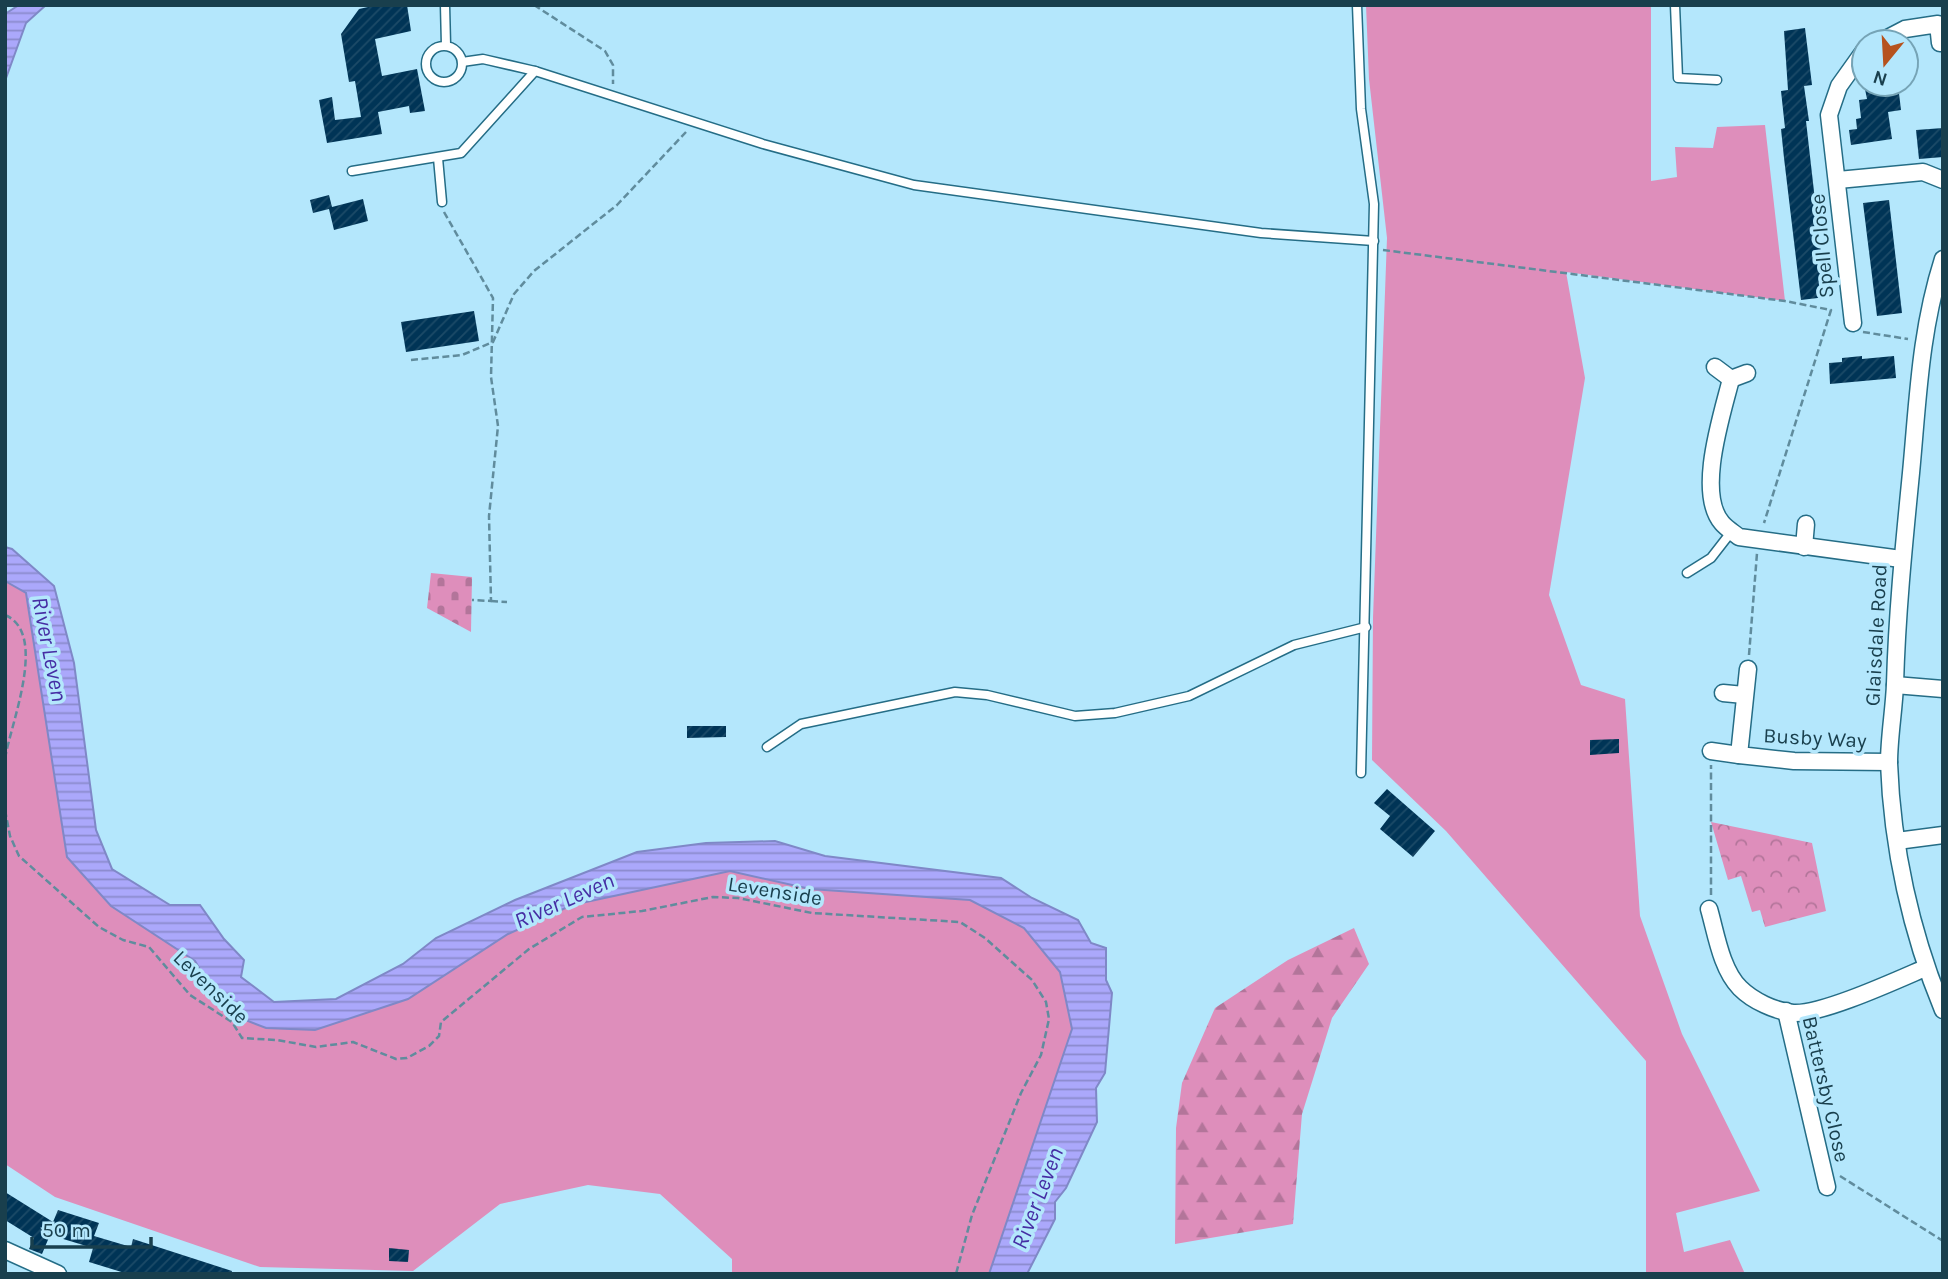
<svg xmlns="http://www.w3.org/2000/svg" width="1948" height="1279" font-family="Karla,sans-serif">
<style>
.grass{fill:#de8ebb}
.forest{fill:url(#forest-firs)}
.cemetery{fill:url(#cemetery-stones)}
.park{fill:url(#park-crowns)}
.water{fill:url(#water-rules);stroke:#7f88c7;stroke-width:2}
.building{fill:url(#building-hatch)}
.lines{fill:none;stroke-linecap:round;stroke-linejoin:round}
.service-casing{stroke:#256d86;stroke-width:11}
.minor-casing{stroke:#256d86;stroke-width:19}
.path{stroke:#608c9d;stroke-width:2.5;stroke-dasharray:7 3.5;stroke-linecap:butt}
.service{stroke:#fff;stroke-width:8}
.minor{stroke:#fff;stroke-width:16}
.labels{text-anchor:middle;stroke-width:7;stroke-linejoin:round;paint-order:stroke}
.street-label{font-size:21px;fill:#193f4d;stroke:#b4e7fc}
.water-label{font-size:23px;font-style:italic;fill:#462ea4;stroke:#b4e7fc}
</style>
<defs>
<pattern id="forest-firs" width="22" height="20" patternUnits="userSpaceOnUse" patternTransform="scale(1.75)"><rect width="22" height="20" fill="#de8ebb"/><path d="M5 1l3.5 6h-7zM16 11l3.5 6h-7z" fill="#b3759a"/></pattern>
<pattern id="cemetery-stones" width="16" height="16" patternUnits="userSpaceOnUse" patternTransform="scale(1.75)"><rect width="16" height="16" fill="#de8ebb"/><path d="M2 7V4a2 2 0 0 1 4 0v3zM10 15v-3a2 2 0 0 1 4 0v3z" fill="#b3759a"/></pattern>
<pattern id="park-crowns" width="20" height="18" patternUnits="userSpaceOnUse" patternTransform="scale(1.75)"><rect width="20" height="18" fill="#de8ebb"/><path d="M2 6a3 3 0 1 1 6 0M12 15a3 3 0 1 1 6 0" fill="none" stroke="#b3759a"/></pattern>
<pattern id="water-rules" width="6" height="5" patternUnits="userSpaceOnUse" patternTransform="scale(1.75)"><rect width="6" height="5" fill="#aba8fb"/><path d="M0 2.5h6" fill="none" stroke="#8a8acd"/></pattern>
<pattern id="building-hatch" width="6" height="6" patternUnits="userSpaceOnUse" patternTransform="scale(1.75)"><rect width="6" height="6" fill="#003456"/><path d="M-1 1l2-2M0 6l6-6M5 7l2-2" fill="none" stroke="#1c4a67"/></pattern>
</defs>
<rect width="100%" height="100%" fill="#b4e7fc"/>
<g class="grass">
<polygon points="1366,5 1651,5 1651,181 1677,177 1675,147 1713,148 1717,127 1765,125 1785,301 1566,272 1585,378 1549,595 1581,685 1625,699 1640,916 1682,1034 1760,1191 1676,1213 1684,1252 1730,1240 1745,1274 1646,1274 1646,1061 1446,831 1372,760 1373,618 1387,238 1369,79"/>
<polygon points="5,581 26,593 67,857 111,906 195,961 225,1012 315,1030 408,999 508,934 572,905 730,871 810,889 970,900 1024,928 1060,972 1072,1029 989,1274 732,1274 732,1259 660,1194 588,1185 500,1204 413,1271 260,1267 55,1197 5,1164"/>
</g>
<polygon class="forest" points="1354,928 1369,964 1332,1018 1302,1114 1293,1224 1175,1244 1176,1128 1182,1083 1215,1008 1288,960"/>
<polygon class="cemetery" points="431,573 472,577 471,632 427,608"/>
<polygon class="park" points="1711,822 1812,843 1826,911 1765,927 1760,910 1752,912 1741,876 1728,880"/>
<g class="water">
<polygon points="19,5 46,5 26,23 5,81 5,14"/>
<polygon points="5,547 12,549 54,586 74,663 96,830 112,869 170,905 200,905 224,939 244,960 241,977 274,1002 336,999 403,964 436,938 515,900 637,852 706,843 775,841 825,856 1001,878 1032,898 1078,920 1091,943 1106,948 1106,980 1112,993 1105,1073 1096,1088 1097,1122 1066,1188 1055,1202 1055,1219 1027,1274 989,1274 1072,1029 1060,972 1024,928 970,900 810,889 730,871 572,905 508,934 408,999 315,1030 266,1028 225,1012 195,961 111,906 67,857 26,593 5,581"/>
</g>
<g class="building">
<polygon points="377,5 407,5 411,31 375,39 382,76 417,69 425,111 410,113 409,106 378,112 382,134 327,143 319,100 332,97 335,120 361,117 355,81 349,82 341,34 359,9"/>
<polygon points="1805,28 1812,85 1804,86 1809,121 1806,121 1826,297 1801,300 1784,158 1781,129 1785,128 1781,91 1788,90 1784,31"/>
<polygon points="1898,85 1901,110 1888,112 1892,139 1851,145 1849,130 1857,129 1856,119 1861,118 1859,100 1867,99 1865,89"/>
<polygon points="1943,128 1943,157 1919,159 1916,130"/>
<polygon points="329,195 332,207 363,199 368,221 334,230 329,209 313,213 310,200"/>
<polygon points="1889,200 1902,313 1877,316 1863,203"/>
<polygon points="474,311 479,341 406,352 401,322"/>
<polygon points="1862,356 1862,359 1894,356 1896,378 1830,384 1829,363 1842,362 1842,358"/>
<polygon points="687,726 726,726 726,737 687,738"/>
<polygon points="1619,739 1619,753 1590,755 1590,740"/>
<polygon points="1387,789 1435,831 1413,857 1380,829 1390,816 1374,803"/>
<polygon points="5,1192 53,1222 58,1210 99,1223 94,1236 131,1247 133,1239 232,1271 231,1274 128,1274 89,1262 93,1248 50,1235 42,1254 29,1249 34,1238 5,1220"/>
<polygon points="389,1248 409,1250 408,1262 389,1261"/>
</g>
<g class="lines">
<defs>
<g id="service">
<polyline points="445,5 446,45"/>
<polyline points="1357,5 1361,109 1374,204 1361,773"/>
<polyline points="1675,5 1678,78 1717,80"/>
<circle cx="444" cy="64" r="18"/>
<polyline points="462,62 483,59 535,71"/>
<polyline points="438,158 442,202"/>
<polyline points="352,171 461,153 535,71 763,144 914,185 1261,233 1374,241"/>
<polyline points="1687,573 1711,558 1732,531"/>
<polyline points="767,747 801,724 955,692 987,695 1075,716 1115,713 1189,696 1294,645 1366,627"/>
</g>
<g id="minor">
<polyline points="1880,42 1905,29 1938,24 1940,43"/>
<polyline points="1838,180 1923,172 1943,180"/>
<path d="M1943,259C1920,331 1918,399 1911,473C1904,544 1897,613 1895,684C1894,710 1889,737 1889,763C1892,847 1911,933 1943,1010"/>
<polyline points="1853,323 1829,115 1839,86 1864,51"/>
<polyline points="1715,367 1731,379 1747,373"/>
<path d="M1731,379C1722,415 1696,493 1722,523C1726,528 1734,533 1739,537L1901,559"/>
<polyline points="1804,547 1806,524"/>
<polyline points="1748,669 1739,755 1794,761 1889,762"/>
<polyline points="1895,685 1943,689"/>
<polyline points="1723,693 1744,695"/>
<polyline points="1711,751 1739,755"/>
<polyline points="1897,841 1943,835"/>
<path d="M1709,909C1716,933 1721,969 1740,988C1753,1001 1775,1011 1793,1013C1821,1015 1897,980 1925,968"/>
<polyline points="1786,1011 1827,1187"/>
<polyline points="5,1250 58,1274"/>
</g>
</defs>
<use href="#service" class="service-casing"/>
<use href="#minor" class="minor-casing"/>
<g class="path">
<polyline points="534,5 605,51 613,65 613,84"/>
<polyline points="444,212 493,298 491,377 498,426 489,516 491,601 472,600"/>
<polyline points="1383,250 1785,301 1831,310 1764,523"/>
<polyline points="1863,332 1908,339"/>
<polyline points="411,360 462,355 493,342 514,294 534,271 617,205 686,132"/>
<polyline points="491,601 507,602"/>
<path d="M5,615C49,633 10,725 5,759"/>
<polyline points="1749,655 1757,553"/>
<polyline points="5,810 10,836 19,856 99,927 123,940 149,947 190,995 232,1022 242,1038 277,1040 316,1047 353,1042 396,1059 407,1058 429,1046 439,1036 441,1022 529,949 582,917 642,911 713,897 738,898 812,913 960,922 985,938 1032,980 1046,1002 1049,1019 1041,1055 1021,1093 972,1215 956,1274"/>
<polyline points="1711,895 1711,765"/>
<polyline points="1840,1176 1943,1241"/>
</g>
<use href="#service" class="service"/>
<use href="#minor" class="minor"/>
</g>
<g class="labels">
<g class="street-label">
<text transform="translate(1822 246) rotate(-95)" y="7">Spell Close</text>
<text transform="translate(1876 635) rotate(-87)" y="7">Glaisdale Road</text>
<text transform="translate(1815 738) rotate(3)" y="7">Busby Way</text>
<text transform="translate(775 891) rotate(9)" y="7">Levenside</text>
<text transform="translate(211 987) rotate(44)" y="7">Levenside</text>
<text transform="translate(1826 1089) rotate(77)" y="7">Battersby Close</text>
</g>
<g class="water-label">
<text transform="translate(50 649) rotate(79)" y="8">River Leven</text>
<text transform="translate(564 900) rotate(-24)" y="8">River Leven</text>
<text transform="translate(1037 1198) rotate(-69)" y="8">River Leven</text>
</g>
</g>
<rect width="1948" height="1279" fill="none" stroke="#193f4d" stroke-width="14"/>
<g transform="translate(1885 63) rotate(198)"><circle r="33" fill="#b4e7fc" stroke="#76a4b6" stroke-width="2"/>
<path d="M0-5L12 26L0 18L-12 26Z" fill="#b6521d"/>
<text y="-10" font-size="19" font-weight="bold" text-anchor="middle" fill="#193f4d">N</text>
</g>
<path d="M32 1237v10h119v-10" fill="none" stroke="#193f4d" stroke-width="3.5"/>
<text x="42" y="1237" font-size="21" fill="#193f4d" stroke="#b4e7fc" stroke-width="5" paint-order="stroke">50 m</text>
</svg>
